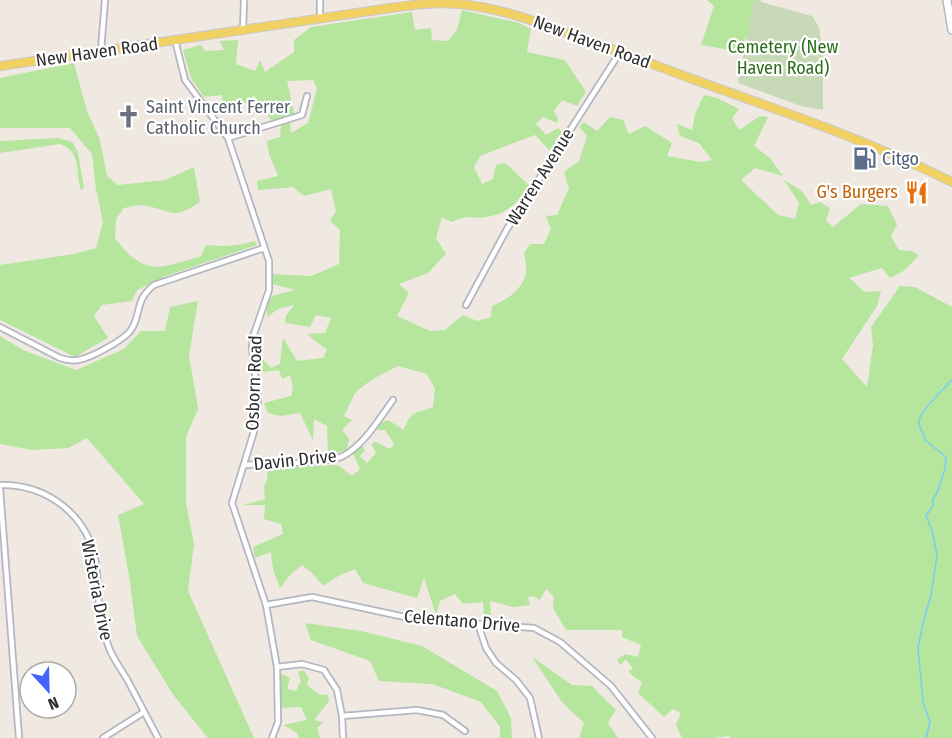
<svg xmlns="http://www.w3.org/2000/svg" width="952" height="738" font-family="'Fira Sans Condensed',sans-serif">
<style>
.green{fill:#b6e59e}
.cemetery{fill:#c8d9b8}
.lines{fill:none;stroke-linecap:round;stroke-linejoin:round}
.stream{stroke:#75cff0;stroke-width:1.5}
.street-casing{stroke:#b4b7c1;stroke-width:8}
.secondary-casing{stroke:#b4b7c1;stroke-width:10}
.primary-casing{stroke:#c9c9c9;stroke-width:10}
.street{stroke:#fff;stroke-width:4.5}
.secondary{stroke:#fff;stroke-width:7}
.primary{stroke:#f2d163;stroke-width:8}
.labels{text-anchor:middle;stroke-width:4.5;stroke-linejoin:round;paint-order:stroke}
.street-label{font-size:18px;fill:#2e2e2e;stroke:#fff}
.park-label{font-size:18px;fill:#2c6e1b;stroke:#fff}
.worship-label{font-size:18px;fill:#5b616d;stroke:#fff;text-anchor:start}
.service-label{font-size:18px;fill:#4e5e75;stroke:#fff;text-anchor:start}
.food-label{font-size:18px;fill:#c56008;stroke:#fff;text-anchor:end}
</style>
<rect width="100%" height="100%" fill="#efe9e1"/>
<g class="green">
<polygon points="707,0 761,0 752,29 737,51 701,45 714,6"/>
<path d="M462,10L519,23L531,29L527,52L565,60L586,92L577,106L562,100L554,111L558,119L557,123L543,117L536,124L546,135L558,128L566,136L550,151L535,135L480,156L474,167L482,184L493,179L496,165L505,163L530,186C516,204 509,213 485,217C470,219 468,214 452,222L442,217L436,238L446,254L428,273L399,284L409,293L397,316L430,331L445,330L463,315L477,321L491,317L492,306C507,300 523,289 526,273C527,267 525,259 524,253L530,244H544L551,229L546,216L557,215L569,188L564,172L579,161L587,136L579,127L584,122L597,131L610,117L623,120L629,134L645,126L672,143L667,156L701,162L712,160L699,143L680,136L677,124L692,130L695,114L704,95L717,98L739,109L732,118L739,130L760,116L768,117L754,146L770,158L783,176L755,168L741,180L778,215L795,219L799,203L784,180L802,191L811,205L820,202L830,208L826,220L833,227L861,204L888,206L897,225L891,236L899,250L911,251L919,255L905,270L890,278L882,268L849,278L865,292L881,291L877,306L842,359L867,387L873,345L871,327L900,286L915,287L952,307V738H731L729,736L714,738H682L676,725L681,713L673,709L664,717L638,693L642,682L634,677L628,671L633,669L626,659L620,665L617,659L626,654L638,657L641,645L622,637V630H566L553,608L554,597L546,589L540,600L533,596L528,597L530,605L513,607L490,601L491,617L484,618L483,602L463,604L455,594L440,601L436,615L424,578L417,598L363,583L355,569L340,575L323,586L313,574L302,565L290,575L280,588L273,569L271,552L255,558L253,547L283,534L281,524L264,519L265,505H244L265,499L264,486L268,478L266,468L338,465L352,476L360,469L353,454L362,446L365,450L360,456L367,463L376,453L371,444L376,442L390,449L394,444L385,430H378L377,424L388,420L404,430C410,410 416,414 433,407L435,389L427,374L398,366L371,380L355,393L344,416L352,420L342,430L349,438L347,449L328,457L327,426L314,419L313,440L300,413L280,416L268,413L264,403L291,396L293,388L290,375L282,379L279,370L258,373V354L271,368L280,364L283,338L297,361L323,358L327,350L307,334L325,333L331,318L316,315L310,327L285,323L286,316L294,305L278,309L267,317V305L272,296L295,290L273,284L271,274L311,276L339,264L340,230L330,221L336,211L331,189L304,196L293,187L258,190L257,181L278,176L269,154L267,141L280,137L281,125L290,123L291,133L308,123L317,88L313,80L287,81L295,117L271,120L254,96L244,104L223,108L222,95L204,97L191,78L183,50L201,45L205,51L224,50L220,41L238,40L236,64L255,71L260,60L265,72L294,52V40L311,27L412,12L415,30L431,28L432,40L448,41L457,30Z"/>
<path d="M74,63L87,111L100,140L107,176L118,185L165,180L194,167L200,202C172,220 176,212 147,206C140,204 131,207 124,208L116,219L115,238C144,277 159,269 201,256L206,245C224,247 238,246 255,241L257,245L166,276L137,290L132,301L102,305L94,316L108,338L75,357L0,320V265L74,254L96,248L103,222L96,189L92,154L70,128H0V78Z"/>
<path d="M59,138L72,142L78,152L84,188L81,190C75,173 82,151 60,144L0,153V141Z"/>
<polygon points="198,301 189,355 198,409 186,437 186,503 194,544 188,591 254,738 208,738 174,696 137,636 129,576 118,515 144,504 87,438 68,448 32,450 0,444 0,336 23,350 76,370 124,349 141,331 165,331 170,307"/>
<polygon points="305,623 361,631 422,646 497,691 511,718 512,738 500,738 500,727 481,702 432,684 379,681 370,661 311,640"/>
<polygon points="532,657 572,685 592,686 616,710 608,723 618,738 579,738 584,723 562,702"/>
<polygon points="303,670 309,678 307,685 318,694 328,695 329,701 314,720 323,722 317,728 320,738 299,738 297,733 283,725 307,720 301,707 281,708 281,674 290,678 287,689 296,691 301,681 298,672"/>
</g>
<polygon class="cemetery" points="754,0 812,16 819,27 823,58 823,110 801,106 738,83"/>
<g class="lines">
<path class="stream" d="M926,738L930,722L923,702L918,648L924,619L931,596L937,555L932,530L926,516L933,506V499L937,493L945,469L946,457L925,440C924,434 919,428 919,422C918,414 945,387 952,380"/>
<defs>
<g id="street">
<polyline points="320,18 320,0"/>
<polyline points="243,29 244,0"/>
<polyline points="175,40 185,80 228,138 269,261 269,290 253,337 252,348 258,400 255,428 232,503 266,605 277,667 278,722 272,738"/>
<polyline points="101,50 105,0"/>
<polyline points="228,138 302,115 307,96"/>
<polyline points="466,305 507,229 620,52"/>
<path d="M0,327L60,358C66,360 72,361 78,360C91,358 124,340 131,330C142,313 134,301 154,285L264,248"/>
<path d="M244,465C264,464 329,464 343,456C364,445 379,419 393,400"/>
<path d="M0,485C48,484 89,516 96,564C99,594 97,616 108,645C112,658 122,670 128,681C138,700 148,719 158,738"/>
<polyline points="0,489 19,738"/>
<polyline points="266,605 312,597 414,619 534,628 560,642 611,686 652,738"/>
<polyline points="478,624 486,648 496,663 516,680 530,698 539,738"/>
<polyline points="277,667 302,664 324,670 337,690 342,716 343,738"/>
<polyline points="342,716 417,710 443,715 465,731"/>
<polyline points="103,738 144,712"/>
</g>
<polyline id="secondary" points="947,0 952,30"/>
<path id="primary" d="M0,66L390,8C413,5 435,2 458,4C497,7 535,21 571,34C613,49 654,65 695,80C782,111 869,141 952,182"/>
</defs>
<use href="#street" class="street-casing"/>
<use href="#secondary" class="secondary-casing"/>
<use href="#primary" class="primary-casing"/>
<use href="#street" class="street"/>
<use href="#secondary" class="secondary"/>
<use href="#primary" class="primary"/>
</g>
<defs>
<symbol id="church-bare" viewBox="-9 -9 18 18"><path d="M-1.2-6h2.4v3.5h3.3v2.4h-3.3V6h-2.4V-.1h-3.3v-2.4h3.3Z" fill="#6b7280" stroke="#fff" stroke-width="2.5" paint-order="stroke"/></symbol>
<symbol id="fuel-bare" viewBox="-9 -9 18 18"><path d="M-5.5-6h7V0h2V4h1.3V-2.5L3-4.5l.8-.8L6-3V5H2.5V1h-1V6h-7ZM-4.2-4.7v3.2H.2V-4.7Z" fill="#5c6f8a" stroke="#fff" stroke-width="2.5" paint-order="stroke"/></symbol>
<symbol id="restaurant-bare" viewBox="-9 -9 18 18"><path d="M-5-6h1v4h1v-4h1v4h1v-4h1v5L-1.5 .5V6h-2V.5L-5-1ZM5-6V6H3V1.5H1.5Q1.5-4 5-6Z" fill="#e8710a" stroke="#fff" stroke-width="2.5" paint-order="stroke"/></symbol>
</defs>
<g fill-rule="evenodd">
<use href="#church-bare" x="112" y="100" width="33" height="33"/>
<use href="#fuel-bare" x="848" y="142" width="33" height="33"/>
<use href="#restaurant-bare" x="900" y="176" width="33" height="33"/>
</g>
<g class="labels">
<g class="street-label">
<text transform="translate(592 42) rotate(20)" y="6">New Haven Road</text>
<text transform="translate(97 52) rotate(-8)" y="6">New Haven Road</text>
<text transform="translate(540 177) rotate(-58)" y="6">Warren Avenue</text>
<text transform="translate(254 383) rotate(-88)" y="6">Osborn Road</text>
<text transform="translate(295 460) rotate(-6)" y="6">Davin Drive</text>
<text transform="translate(97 590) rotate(79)" y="6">Wisteria Drive</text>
<text transform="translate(462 621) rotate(5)" y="6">Celentano Drive</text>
</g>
<g class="park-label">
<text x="783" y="53">Cemetery (New<tspan x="783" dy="21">Haven Road)</tspan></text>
</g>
<g class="worship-label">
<text x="146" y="113">Saint Vincent Ferrer<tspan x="146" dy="21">Catholic Church</tspan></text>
</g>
<g class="service-label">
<text x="882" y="165">Citgo</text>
</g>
<g class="food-label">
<text x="898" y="198">G's Burgers</text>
</g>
</g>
<g transform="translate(48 690) rotate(158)"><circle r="28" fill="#ffffff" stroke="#ababab" stroke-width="1.5"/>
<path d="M0-4.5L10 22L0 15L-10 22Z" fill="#4264fb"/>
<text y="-9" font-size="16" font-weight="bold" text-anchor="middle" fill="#2e2e2e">N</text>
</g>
</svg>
